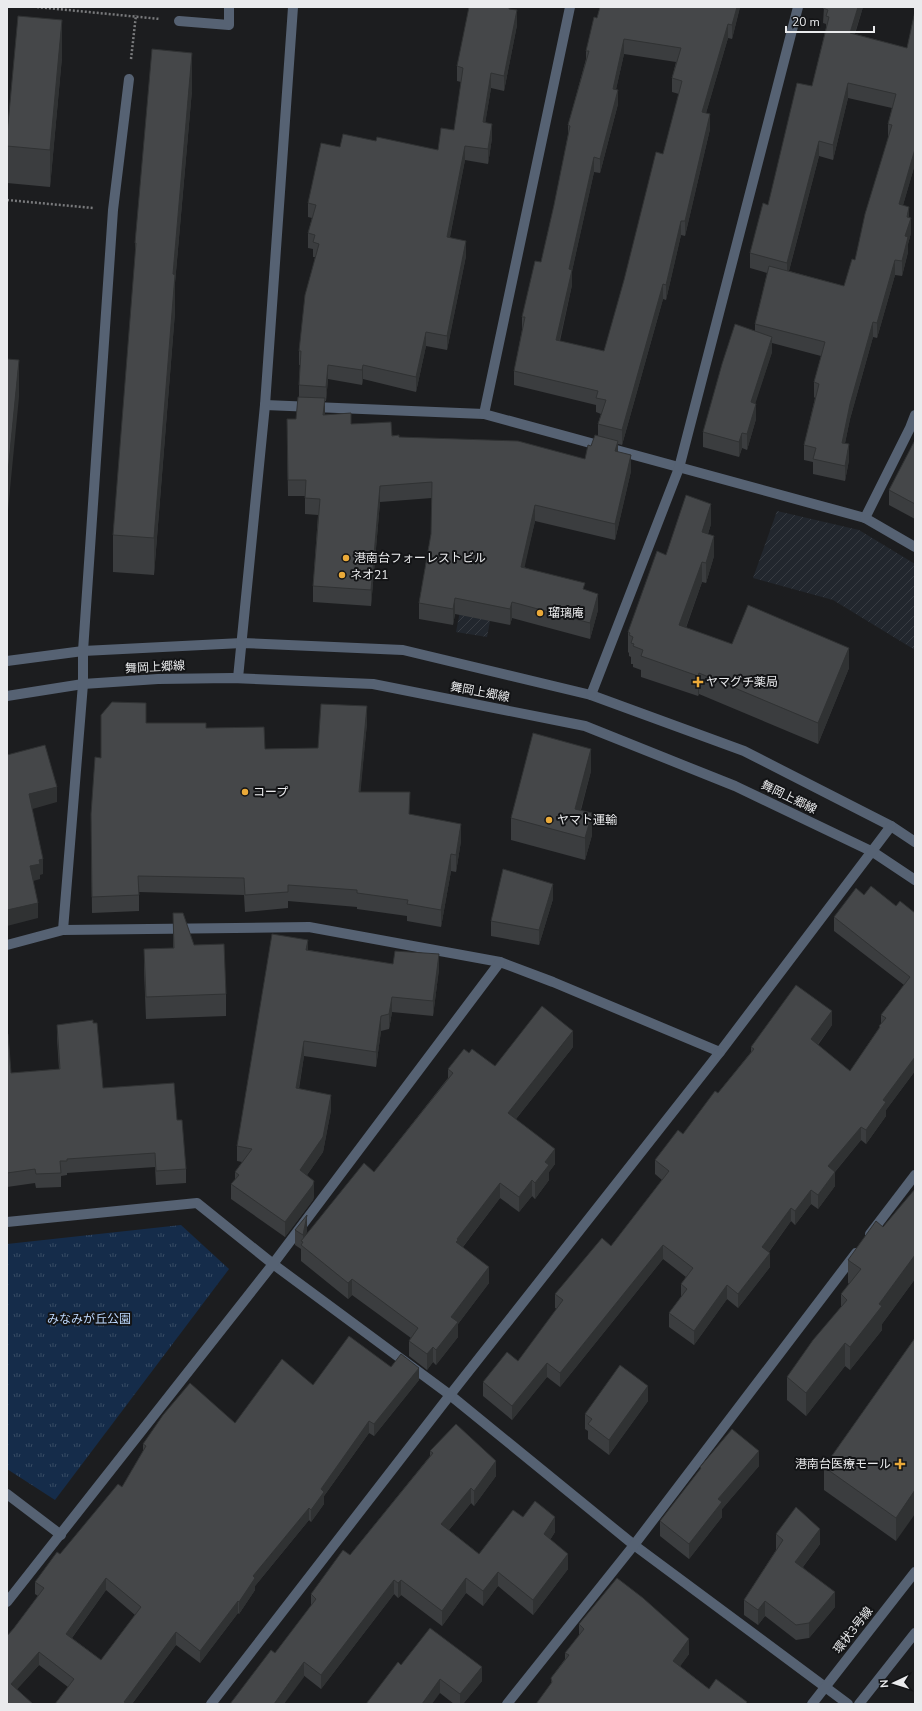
<svg xmlns="http://www.w3.org/2000/svg" width="922" height="1711" font-family="'Nunito Sans','Noto Sans JP',sans-serif">
<style>
.industrial{fill:url(#industrial-furrows)}
.park{fill:url(#park-tufts)}
.lines{fill:none;stroke-linecap:round;stroke-linejoin:round}
.path{stroke:#797a7c;stroke-width:2.5;stroke-dasharray:2 2;stroke-linecap:butt}
.minor{stroke:#566273;stroke-width:10}
.wall{fill:#3b3d3f;fill-rule:evenodd}
.shaded-wall{fill:#303233}
.building{fill:#454749;stroke:#303233;fill-rule:evenodd}
.poi-dot{fill:#ebaa39;stroke:#131416;stroke-width:1.5}
.labels{text-anchor:middle;stroke-width:4;stroke-linejoin:round;paint-order:stroke}
.poi-label{font-size:12px;fill:#eaebed;stroke:#131416;text-anchor:start}
.street-label{font-size:12px;fill:#eaebed;stroke:#131416}
.park-label{font-size:12px;fill:#bcd7fc;stroke:#131416}
</style>
<defs>
<pattern id="industrial-furrows" width="10" height="10" patternUnits="userSpaceOnUse"><rect width="10" height="10" fill="#22272e"/><path d="M-1 1l2-2M0 10L10 0M9 11l2-2" fill="none" stroke="#383c42"/></pattern>
<pattern id="park-tufts" width="24" height="20" patternUnits="userSpaceOnUse"><rect width="24" height="20" fill="#152c4a"/><path d="M3 7l-1-3M5 7V3M7 7l1-3M15 17l-1-3M17 17v-4M19 17l1-3" fill="none" stroke="#374b64"/></pattern>
</defs>
<rect width="100%" height="100%" fill="#1c1d1f"/>
<g class="industrial">
<polygon points="777,511 859,530 915,564 915,650 833,600 753,578"/>
<polygon points="460,611 492,611 487,637 456,632"/>
</g>
<polygon class="park" points="181,1225 229,1269 55,1500 7,1469 7,1244"/>
<g class="lines">
<g class="path">
<polyline points="37,7 160,19"/>
<polyline points="131,59 136,15"/>
<polyline points="7,200 93,208"/>
</g>
<g class="minor">
<polyline points="179,21 229,25 229,7"/>
<polyline points="265,405 484,414 865,518 915,547"/>
<polyline points="484,414 570,7"/>
<polyline points="865,518 910,428 915,415"/>
<polyline points="7,661 83,651 242,643 403,650 591,695 744,751 891,826 915,842"/>
<polyline points="238,678 265,405 293,7"/>
<polyline points="591,695 679,468 798,7"/>
<polyline points="7,696 83,684 158,679 232,678 373,684 585,726 735,786 873,852 915,880"/>
<polyline points="63,930 83,684 83,651 113,210 129,79"/>
<polyline points="7,945 63,930 309,927 500,962 553,982 720,1052 891,826"/>
<polyline points="7,1222 197,1203 273,1264 450,1395 634,1545 848,1704"/>
<polyline points="870,1234 915,1175"/>
<polyline points="7,1494 61,1535"/>
<polyline points="7,1602 273,1264 500,962"/>
<polyline points="211,1704 450,1395 720,1052"/>
<polyline points="507,1704 634,1545 856,1253"/>
<polyline points="812,1704 915,1572"/>
<polyline points="859,1704 915,1633"/>
</g>
</g>
<g class="wall">
<path d="M600,7H740L732,39L728,38L706,113L710,129L685,236L681,235L666,300L663,299L622,445L618,444V452L631,471L615,540L535,521L524,567L585,590L598,610L590,639L512,618L510,625L455,614L453,625L419,619V603L431,534L432,498L380,502L371,606L313,602V586L318,515L305,514V496H288L287,435L296,419L299,397V385L300,365H299V351L315,257H313V249L308,248V233L312,218L308,217V203L340,147L376,141L438,150L454,130L461,82L457,81V66L509,9L517,25L504,91L491,88L485,123L492,138L488,164L465,160L450,237L466,256L447,350L426,346L416,392L363,379L362,385L328,379L326,401H325V415L351,424L399,437L585,459L591,446L598,436V424L601,414L596,412V405L514,385V371L522,330V317L541,262L554,205L568,135V125L586,59V51L597,18ZM624,54L676,62L672,78V92L679,94L663,154L604,351L560,341L572,285V271L594,172L600,173L618,104L616,89Z"/>
<path d="M824,7H863L855,34L907,48L915,11V164L903,205L909,217L911,233L908,244V252L902,276L895,275L877,338L873,337L850,419L845,443L849,460L845,481L813,474V462L804,460V445L815,398L814,397V382L821,356L772,343V352L755,403L756,419L747,450L742,448L739,457L703,447V432L755,331V324L767,273L750,268V253L812,86L826,28V24L823,23ZM848,98L892,108L888,124V139L855,260L844,286L789,271L819,156L833,160Z"/>
<polygon points="62,57 50,187 7,183 7,135"/>
<polygon points="192,90 175,283 175,312 154,575 113,572 113,535 135,265 135,243"/>
<polygon points="915,440 915,519 889,505 889,490"/>
<polygon points="711,524 708,534 714,556 706,583 702,582 686,628 732,644 849,668 818,744 699,694 698,696 641,677 641,670 633,667 633,664 631,664 631,657 629,656 629,653 628,652 628,632 666,555"/>
<polygon points="146,723 206,728 265,749 318,748 367,723 360,792 410,815 461,841 456,872 451,871 441,927 407,921 407,916 357,909 357,907 288,901 288,908 245,912 244,895 139,892 139,911 92,913 91,831 101,758"/>
<polygon points="591,771 581,810 592,835 585,860 511,840 511,818"/>
<polygon points="864,895 915,913 915,1071 886,1110 886,1116 866,1144 861,1140 835,1172 835,1186 818,1209 811,1204 795,1225 791,1221 769,1252 770,1267 738,1308 727,1299 694,1345 669,1327 669,1313 681,1297 681,1284 686,1277 663,1259 560,1387 547,1377 512,1420 483,1396 483,1382 518,1361 557,1309 555,1308 555,1294 611,1246 662,1180 655,1174 655,1160 683,1134 718,1093 751,1052 751,1047 832,1025 818,1045 850,1071 879,1028 879,1026 881,1024 881,1015 904,985 834,931 834,917"/>
<polygon points="553,899 539,945 491,936 491,921"/>
<polygon points="173,913 226,994 226,1016 146,1019 144,971 144,949 173,948"/>
<polygon points="308,950 393,964 439,969 433,1016 392,1012 389,1029 381,1031 376,1067 304,1056 299,1089 331,1110 323,1152 307,1175 314,1196 313,1200 285,1237 231,1199 231,1184 235,1180 235,1172 242,1162 237,1161 237,1146"/>
<polygon points="57,1025 103,1088 177,1120 186,1169 186,1183 156,1185 155,1167 67,1173 67,1175 61,1176 61,1187 36,1188 35,1183 7,1187 7,1034 11,1073 59,1069 57,1039"/>
<polygon points="573,1047 516,1119 555,1164 549,1172 549,1180 535,1199 532,1196 519,1212 500,1198 463,1247 489,1283 458,1324 458,1337 436,1365 433,1362 427,1370 409,1356 409,1341 411,1338 352,1295 348,1299 301,1261 301,1249 295,1245 295,1230 307,1230 306,1235 374,1172 448,1078 448,1069 469,1053 495,1066"/>
<polygon points="915,1189 915,1279 882,1324 882,1330 850,1370 845,1366 806,1416 787,1400 787,1377 841,1307 841,1294 849,1284 848,1283 848,1260 883,1227"/>
<polygon points="915,1338 896,1541 824,1490 824,1467"/>
<path d="M391,1367L419,1380L374,1436L369,1433L324,1496V1504L311,1522L309,1520L255,1586V1590L239,1614L238,1613L200,1663L176,1645L132,1704H55L68,1687L39,1665L17,1689L7,1704L14,1628L38,1596L35,1594V1582L122,1487L143,1451V1444L235,1423L313,1385ZM106,1590L135,1615L101,1660L72,1638Z"/>
<polygon points="648,1401 609,1455 588,1439 588,1431 585,1429 585,1414"/>
<polygon points="430,1451 496,1476 474,1506 471,1503 449,1530 479,1554 523,1517 555,1532 550,1540 568,1569 533,1615 498,1586 483,1606 466,1593 442,1626 401,1595 398,1598 394,1594 321,1689 275,1653 311,1606 311,1594 350,1555 430,1456"/>
<polygon points="759,1466 722,1509 722,1517 689,1559 660,1536 660,1521 700,1470 700,1467"/>
<polygon points="776,1534 820,1544 803,1567 835,1607 809,1638 796,1640 765,1616 758,1625 744,1615 744,1600 776,1550"/>
<polygon points="579,1624 689,1654 680,1666 709,1689 747,1704 551,1683 551,1678 565,1659 565,1653 579,1636"/>
<polygon points="401,1665 482,1681 463,1704 454,1704 440,1693"/>
</g>
<g class="shaded-wall">
<polygon points="737,7 740,7 732,39 732,25"/>
<polygon points="858,7 863,7 850,48 850,33"/>
<polygon points="517,10 517,25 504,91 504,76"/>
<polygon points="62,20 62,57 50,187 50,150"/>
<polygon points="728,24 728,38 702,127 702,112"/>
<polygon points="624,39 624,54 613,103 613,89"/>
<polygon points="192,53 192,90 175,283 175,312 154,575 154,538 173,274"/>
<polygon points="491,73 491,88 483,137 483,122"/>
<polygon points="848,83 848,98 833,160 833,145"/>
<polygon points="618,90 618,104 600,173 600,159"/>
<polygon points="710,114 710,129 685,236 685,221"/>
<polygon points="492,124 492,138 488,164 488,149"/>
<polygon points="819,141 819,156 787,278 787,263"/>
<polygon points="465,146 465,160 447,251 447,237"/>
<polygon points="915,149 915,164 899,219 899,204"/>
<polygon points="594,157 594,172 572,271 572,285 556,355 556,340 569,269"/>
<polygon points="909,207 909,222 907,217"/>
<polygon points="911,218 911,233 908,244 908,252 902,276 902,261 905,236"/>
<polygon points="681,221 681,235 666,300 666,285"/>
<polygon points="466,241 466,256 447,350 447,336"/>
<polygon points="895,260 895,275 877,338 877,323"/>
<polygon points="663,284 663,299 622,445 622,430"/>
<polygon points="873,322 873,337 850,419 842,458 842,443 850,404"/>
<polygon points="426,332 426,346 416,392 416,377"/>
<polygon points="772,337 772,352 751,417 751,402"/>
<polygon points="19,360 19,397 7,520 7,483"/>
<polygon points="328,365 328,379 326,401 326,387"/>
<polygon points="363,365 363,379 362,385 362,370"/>
<polygon points="325,398 325,414 323,431 323,415"/>
<polygon points="756,404 756,419 747,450 747,434"/>
<polygon points="742,433 742,448 739,457 739,442"/>
<polygon points="618,441 618,457 615,451"/>
<polygon points="849,444 849,460 845,481 845,466"/>
<polygon points="631,455 631,471 615,540 615,524"/>
<polygon points="380,486 380,502 371,606 371,590"/>
<polygon points="711,504 711,524 702,552 702,532"/>
<polygon points="535,505 535,521 521,583 521,567"/>
<polygon points="714,536 714,556 706,583 706,563"/>
<polygon points="702,562 702,582 679,646 679,625"/>
<polygon points="598,594 598,610 590,639 590,623"/>
<polygon points="455,598 455,614 453,625 453,609"/>
<polygon points="512,602 512,618 510,625 510,609"/>
<polygon points="849,648 849,668 818,744 818,723"/>
<polygon points="699,673 699,694 698,696 698,676"/>
<polygon points="367,706 367,723 359,808 359,792"/>
<polygon points="591,749 591,771 575,830 575,809"/>
<polygon points="57,787 57,802 29,810 29,794"/>
<polygon points="592,813 592,835 585,860 585,838"/>
<polygon points="461,824 461,841 456,872 456,855"/>
<polygon points="451,854 451,871 441,927 441,910"/>
<polygon points="43,859 43,874 40,875 40,879 30,882 30,866 39,860"/>
<polygon points="553,884 553,899 539,945 539,930"/>
<polygon points="38,903 38,918 7,926 7,910"/>
<polygon points="308,940 308,955 306,950"/>
<polygon points="439,954 439,969 433,1016 433,1001"/>
<polygon points="392,997 392,1012 389,1029 389,1014"/>
<polygon points="832,1011 832,1025 811,1053 811,1039"/>
<polygon points="381,1016 381,1031 376,1067 376,1052"/>
<polygon points="573,1031 573,1047 508,1129 508,1113"/>
<polygon points="304,1041 304,1056 296,1103 296,1088"/>
<polygon points="915,1057 915,1071 886,1110 886,1116 866,1144 866,1130 883,1100"/>
<polygon points="331,1095 331,1110 323,1152 300,1185 300,1170"/>
<polygon points="861,1127 861,1140 828,1180 828,1166"/>
<polygon points="555,1149 555,1164 549,1172 549,1180 535,1199 535,1183 545,1162"/>
<polygon points="835,1172 835,1186 818,1209 818,1195"/>
<polygon points="532,1180 532,1196 519,1212 519,1197"/>
<polygon points="314,1181 314,1196 313,1200 285,1237 285,1222"/>
<polygon points="500,1183 500,1198 458,1253 456,1242 457,1239"/>
<polygon points="811,1190 811,1204 795,1225 795,1211"/>
<polygon points="791,1208 791,1221 762,1261 762,1247"/>
<polygon points="307,1215 307,1230 303,1247 303,1235"/>
<polygon points="663,1245 663,1259 560,1387 560,1373"/>
<polygon points="770,1253 770,1267 738,1308 738,1294"/>
<polygon points="915,1255 915,1279 882,1324 882,1330 850,1370 850,1347 879,1304"/>
<polygon points="489,1267 489,1283 458,1324 458,1337 436,1365 436,1350 451,1317"/>
<polygon points="352,1279 352,1295 348,1299 348,1283"/>
<polygon points="727,1285 727,1299 694,1345 694,1331"/>
<polygon points="845,1343 845,1366 806,1416 806,1393"/>
<polygon points="433,1347 433,1362 427,1370 427,1354"/>
<polygon points="547,1363 547,1377 512,1420 512,1406"/>
<polygon points="419,1368 419,1380 374,1436 374,1424"/>
<polygon points="648,1386 648,1401 609,1455 609,1440"/>
<polygon points="369,1421 369,1433 324,1496 324,1504 311,1522 311,1510 321,1489"/>
<polygon points="759,1451 759,1466 722,1509 722,1517 689,1559 689,1544 718,1499"/>
<polygon points="496,1461 496,1476 474,1506 474,1491"/>
<polygon points="471,1488 471,1503 441,1539 441,1524"/>
<polygon points="915,1490 915,1514 896,1541 896,1518"/>
<polygon points="309,1508 309,1520 255,1586 255,1590 239,1614 239,1602 253,1576"/>
<polygon points="555,1517 555,1532 544,1549 544,1534"/>
<polygon points="820,1529 820,1544 795,1577 795,1562"/>
<polygon points="568,1554 568,1569 533,1615 533,1600"/>
<polygon points="498,1572 498,1586 483,1606 483,1591"/>
<polygon points="106,1578 106,1590 66,1646 66,1634"/>
<polygon points="466,1578 466,1593 442,1626 442,1611"/>
<polygon points="394,1580 394,1594 321,1689 321,1675"/>
<polygon points="401,1580 401,1595 398,1598 398,1583"/>
<polygon points="835,1592 835,1607 809,1638 809,1623"/>
<polygon points="238,1601 238,1613 200,1663 200,1651"/>
<polygon points="765,1601 765,1616 758,1625 758,1610"/>
<polygon points="176,1632 176,1645 132,1704 124,1704 124,1702"/>
<polygon points="689,1639 689,1654 673,1676 673,1661"/>
<polygon points="39,1652 39,1665 11,1696 11,1684"/>
<polygon points="304,1662 304,1677 284,1704 274,1704"/>
<polygon points="482,1667 482,1681 463,1704 460,1704 460,1694"/>
<polygon points="440,1679 440,1693 432,1704 422,1704"/>
</g>
<g class="building">
<polygon points="469,7 509,7 509,9 517,10 504,76 491,73 483,122 492,124 488,149 465,146 447,237 466,241 447,336 426,332 416,377 363,365 362,370 328,365 326,387 299,385 301,351 299,351 305,295 319,244 313,242 315,235 308,233 316,205 308,203 321,143 340,147 343,134 376,141 377,137 438,150 441,128 454,130 463,68 457,66"/>
<path d="M600,7H737L732,25L728,24L702,112L710,114L685,221H681L666,285L663,284L622,430L598,424L606,400L596,398L598,391L514,371L525,317H522L535,261L541,262L554,205L570,126L568,125L589,51H586L594,17L597,18ZM624,39L681,48L672,78L682,81L663,154L656,152L624,280L604,351L556,340L572,270L569,269L594,157L600,159L618,90L613,89Z"/>
<polygon points="824,7 858,7 850,33 907,48 915,11 915,149 899,204 909,207 907,217 911,218 905,236 908,237 902,261 895,260 877,323 873,322 850,404 842,443 849,444 845,466 813,459 816,448 804,445 819,384 814,382 825,342 755,324 769,266 844,286 852,259 855,260 865,214 892,125 888,124 896,94 848,83 833,145 819,141 787,263 750,253 763,203 768,205 797,83 812,86 829,17 826,16 828,10 823,8"/>
<polygon points="18,16 62,20 50,150 7,146 7,135"/>
<polygon points="152,49 192,53 173,274 175,275 154,538 113,535 136,243 135,243"/>
<polygon points="735,324 772,337 751,402 756,404 747,434 742,433 739,442 703,432 722,364"/>
<polygon points="7,359 19,360 7,483"/>
<polygon points="298,397 325,398 323,415 351,413 351,424 391,422 392,436 399,435 399,437 518,441 585,459 588,445 591,446 595,435 618,441 615,451 631,455 615,524 535,505 521,567 585,583 583,589 598,594 590,623 512,602 510,609 455,598 453,609 419,603 431,534 432,482 380,486 371,590 313,586 320,499 305,498 306,480 288,480 287,419 296,419"/>
<polygon points="915,440 915,504 889,490"/>
<polygon points="686,495 711,504 702,532 714,536 706,563 702,562 679,625 732,644 748,605 849,648 818,723 699,673 698,676 641,656 643,650 633,646 634,644 631,643 633,637 629,635 630,633 628,632 657,551 666,555"/>
<polygon points="112,702 146,703 146,723 206,723 206,728 264,727 265,749 318,748 321,704 367,706 359,792 410,792 409,814 461,824 456,855 451,854 441,910 407,904 408,900 357,893 357,890 288,885 288,892 245,895 244,878 138,876 139,895 92,897 91,814 95,757 101,758 101,715"/>
<polygon points="533,733 591,749 575,809 592,813 585,838 511,818"/>
<polygon points="45,745 57,787 29,794 43,859 39,860 40,864 30,866 38,903 7,910 7,755"/>
<polygon points="503,869 553,884 539,930 491,921"/>
<polygon points="871,886 896,906 900,901 915,913 915,1057 883,1100 886,1102 866,1130 861,1127 828,1166 835,1172 818,1195 811,1190 795,1211 791,1208 762,1247 770,1253 738,1294 727,1285 694,1331 669,1313 687,1289 681,1284 693,1268 663,1245 560,1373 547,1363 512,1406 483,1382 507,1352 518,1361 563,1300 555,1294 602,1238 611,1246 669,1171 655,1160 678,1130 683,1134 715,1091 718,1093 754,1049 751,1047 796,985 832,1011 811,1039 850,1071 880,1027 879,1026 886,1018 881,1015 910,977 834,917 856,888 864,895"/>
<polygon points="173,913 183,913 194,945 224,944 226,994 146,997 144,949 174,948"/>
<polygon points="272,934 308,940 306,950 393,964 395,951 439,954 433,1001 392,997 389,1014 381,1016 376,1052 304,1041 296,1088 331,1095 323,1137 300,1170 314,1181 313,1185 285,1222 231,1184 239,1175 235,1172 252,1149 237,1146"/>
<polygon points="542,1006 573,1031 508,1113 555,1149 545,1162 549,1165 535,1183 532,1180 519,1197 500,1183 457,1239 458,1240 456,1242 489,1267 451,1317 458,1322 436,1350 433,1347 427,1354 409,1341 418,1328 352,1279 348,1283 301,1245 303,1242 301,1241 364,1163 374,1172 453,1073 448,1069 464,1049 469,1053 472,1049 495,1066"/>
<polygon points="93,1020 93,1023 97,1023 103,1088 174,1083 177,1120 182,1120 186,1169 156,1171 155,1153 67,1159 67,1161 60,1161 61,1173 36,1174 35,1169 7,1173 7,1034 8,1034 11,1073 60,1069 57,1025"/>
<polygon points="915,1189 915,1255 879,1304 882,1306 850,1347 845,1343 806,1393 787,1377 813,1340 847,1300 841,1294 861,1269 848,1260 876,1221 883,1227"/>
<polygon points="307,1215 303,1235 295,1230"/>
<path d="M349,1336L391,1367L401,1354L419,1368L374,1424L369,1421L321,1489L324,1492L311,1510L309,1508L253,1576L255,1578L239,1602L238,1601L200,1651L176,1632L124,1702L127,1704H55L74,1679L39,1652L11,1684L33,1704H7V1636L14,1628L44,1588L35,1582L57,1552L60,1554L118,1484L122,1487L146,1446L143,1444L163,1415L190,1383L235,1423L282,1359L313,1385ZM106,1578L141,1607L101,1660L66,1634Z"/>
<polygon points="915,1338 915,1490 896,1518 824,1467"/>
<polygon points="620,1365 648,1386 609,1440 588,1424 592,1419 585,1414"/>
<polygon points="456,1424 496,1461 474,1491 471,1488 441,1524 479,1554 513,1510 523,1517 535,1501 555,1517 544,1534 568,1554 533,1600 498,1572 483,1591 466,1578 442,1611 401,1580 398,1583 394,1580 321,1675 304,1662 274,1704 230,1704 271,1650 275,1653 316,1599 311,1594 343,1550 350,1555 433,1453 430,1451"/>
<polygon points="732,1429 759,1451 718,1499 722,1502 689,1544 660,1521 701,1468 700,1467"/>
<polygon points="796,1507 820,1529 795,1562 835,1592 809,1623 796,1625 765,1601 758,1610 744,1600 783,1540 776,1534"/>
<polygon points="617,1578 643,1598 689,1639 673,1661 709,1689 716,1679 747,1702 745,1704 536,1704 552,1682 551,1678 569,1655 565,1653 584,1629 579,1624"/>
<polygon points="430,1628 482,1667 460,1694 440,1679 422,1704 366,1704 398,1662 401,1665"/>
</g>
<g class="poi-dot">
<circle cx="346" cy="558" r="4"/>
<circle cx="342" cy="575" r="4"/>
<circle cx="540" cy="613" r="4"/>
<path d="M696 676h4v4h4v4h-4v4h-4v-4h-4v-4h4z"/>
<circle cx="245" cy="792" r="4"/>
<circle cx="549" cy="820" r="4"/>
<path d="M898 1458h4v4h4v4h-4v4h-4v-4h-4v-4h4z"/>
</g>
<g class="labels">
<g class="poi-label">
<text x="354" y="562">港南台フォーレストビル</text>
<text x="350" y="579">ネオ21</text>
<text x="548" y="617">瑠璃庵</text>
<text x="706" y="686">ヤマグチ薬局</text>
<text x="253" y="796">コープ</text>
<text x="557" y="824">ヤマト運輸</text>
<text x="891" y="1468" text-anchor="end">港南台医療モール</text>
</g>
<g class="street-label">
<text transform="translate(155 667) rotate(-3)" y="4">舞岡上郷線</text>
<text transform="translate(480 692) rotate(11)" y="4">舞岡上郷線</text>
<text transform="translate(789 797) rotate(26)" y="4">舞岡上郷線</text>
<text transform="translate(853 1630) rotate(-52)" y="4">環状3号線</text>
</g>
<g class="park-label">
<text x="89" y="1323">みなみが丘公園</text>
</g>
</g>
<rect width="922" height="1711" fill="none" stroke="#eaebed" stroke-width="16"/>
<g transform="translate(894 1683) rotate(266)" stroke="#131416" stroke-width="3" paint-order="stroke">
<path d="M0-3L7 15L0 10L-7 15Z" fill="#eaebed"/>
<text y="-6" font-size="11" font-weight="bold" text-anchor="middle" fill="#eaebed">N</text>
</g>
<path d="M786 26v6h88v-6" fill="none" stroke="#eaebed" stroke-width="2"/>
<text x="792" y="26" font-size="12" fill="#eaebed" stroke="#131416" stroke-width="3" paint-order="stroke">20 m</text>
</svg>
